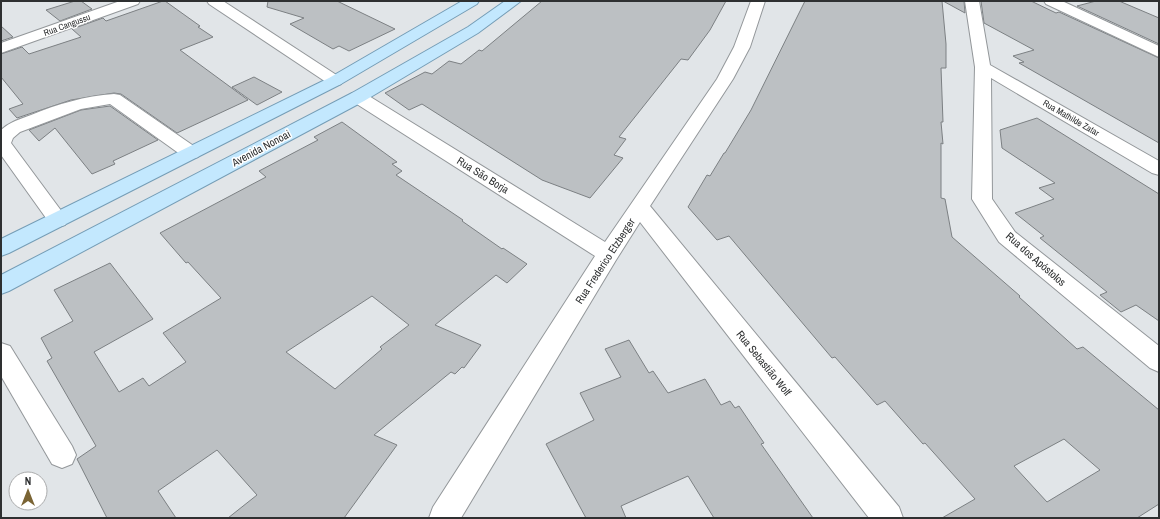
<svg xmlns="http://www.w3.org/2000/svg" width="1160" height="519" font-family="'Archivo Narrow',sans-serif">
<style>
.building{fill:#bcc0c3;stroke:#7c8083;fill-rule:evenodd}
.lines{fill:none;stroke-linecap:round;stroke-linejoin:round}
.minor-casing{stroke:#93979a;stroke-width:2}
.major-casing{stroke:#759db6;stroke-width:2}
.minor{fill:#fff;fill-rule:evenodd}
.major{fill:#c3e8fe;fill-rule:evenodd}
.labels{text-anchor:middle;stroke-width:3;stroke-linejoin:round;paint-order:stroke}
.far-street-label{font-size:9px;fill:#2e3031;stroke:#fff}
.street-label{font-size:11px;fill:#2e3031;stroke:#fff}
</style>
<rect width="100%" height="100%" fill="#e1e5e8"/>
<g class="building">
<polygon points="75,1 81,1 92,9 60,21 46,10"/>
<polygon points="163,1 165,1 200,26 198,27 213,37 180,50 248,100 177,133 121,94 114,93 71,100 17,118 9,109 23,104 1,77 1,54 22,47 29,54 81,37 72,29 103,18 106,21"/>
<polygon points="268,1 337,1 395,29 349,51 339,46 333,49 290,24 304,18 267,7"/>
<polygon points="542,1 726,1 710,30 688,60 681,59 619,137 626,139 614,155 623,158 590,198 542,180 422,104 409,110 385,93 425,72 432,74 449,61 461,64 479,50 482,51"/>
<path d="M805,1H942L946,44V68H941L943,122H941L943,144L941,143V198L945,199L952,237L1020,296L1019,297L1077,349L1083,347L1159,410V504L1137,518H942L975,499L925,443L923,444L885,401L877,405L835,357L832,358L729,236L717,240L688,207L707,175L710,176L724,153H725L751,110ZM1064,439L1100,470L1047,502L1014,466Z"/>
<polygon points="943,1 964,1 965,13"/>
<polygon points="981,1 1031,1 1056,13 1059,12 1159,58 1159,143 1019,63 1024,62 1013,56 1034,50 984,23"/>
<polygon points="1096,1 1119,1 1159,18 1159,44 1077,6"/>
<polygon points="1,26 13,37 1,41"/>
<polygon points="254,77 282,92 257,105 232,87"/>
<polygon points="110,106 158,140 113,161 115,164 92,174 55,128 39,141 29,130 81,110"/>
<polygon points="1037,118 1159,194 1159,321 1136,305 1121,312 1100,295 1107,292 1040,238 1044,236 1015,213 1054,199 1039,188 1055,183 1002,148 1000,130"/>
<path d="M342,122L397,162L392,164L402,171L396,175L463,220L462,221L502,249L503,248L527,264L507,283L496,275L435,325L481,345L464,368L462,367L455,374L451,372L374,435L397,445L344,518H228L257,495L217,450L158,491L176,518H107L77,459L96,446L47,361L52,358L41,338L73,321L54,290L110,263L153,319L94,352L119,392L143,378L149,386L186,362L163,333L221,298L188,262L186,263L160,233L266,177L259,171L318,140L314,137ZM372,296L409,325L380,347L382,349L335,389L286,352Z"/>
<polygon points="629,340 649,373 653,371 668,393 705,379 721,405 730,401 735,408 739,406 764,443 761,444 813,518 714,518 688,476 621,506 626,518 586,518 546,444 594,420 580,393 621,377 605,349"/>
</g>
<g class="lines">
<defs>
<g id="minor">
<polygon points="120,1 140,1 138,4 1,53 1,43"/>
<polygon points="207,1 223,1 341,78 343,81 341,84 335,86 329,84 209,4"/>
<polygon points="751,1 765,1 750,47 733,79 650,206 899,507 903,518 869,518 640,222 616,260 461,518 429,518 433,507 595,256 352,101 350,97 352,93 358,92 364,93 605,242 717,79 734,47"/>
<polygon points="965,1 979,1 990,65 1159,161 1159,175 1152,173 991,78 992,199 1015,232 1159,346 1159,372 1150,368 999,242 972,199 975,67"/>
<polygon points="1044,1 1062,1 1159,46 1159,57 1046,4"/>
<path d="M114,94L120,95L198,149L200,153L198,157L191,159L184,157L110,104L81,109L20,132L13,138L11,143L68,220L65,225L58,227L51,225L1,155V130C10,122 20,119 31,115C58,104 85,96 114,94Z"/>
<polygon points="1,343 10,346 72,446 76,455 72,464 62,468 52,464 1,376"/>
</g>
<g id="major">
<polygon points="462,1 479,1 477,4 341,84 9,253 1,256 1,239 329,78"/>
<polygon points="505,1 521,1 478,33 364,101 9,291 1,294 1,275 352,93 468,27"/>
</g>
</defs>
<use href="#minor" class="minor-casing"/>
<use href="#major" class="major-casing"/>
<use href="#minor" class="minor"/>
<use href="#major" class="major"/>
</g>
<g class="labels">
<g class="far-street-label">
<text transform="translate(67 25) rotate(-20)" y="3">Rua Cangussu</text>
<text transform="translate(1071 118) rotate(30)" y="3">Rua Mathilde Zatar</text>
</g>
<g class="street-label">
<text transform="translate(261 148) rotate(-28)" y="4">Avenida Nonoai</text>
<text transform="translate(483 175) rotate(32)" y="4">Rua São Borja</text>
<text transform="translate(1036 259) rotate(41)" y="4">Rua dos Apóstolos</text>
<text transform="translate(605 261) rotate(-57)" y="4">Rua Frederico Etzberger</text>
<text transform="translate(764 363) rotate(51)" y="4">Rua Sebastião Wolf</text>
</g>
</g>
<rect width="1160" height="519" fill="none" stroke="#2e3031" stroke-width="4"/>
<g transform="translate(28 491)"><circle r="19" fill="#ffffff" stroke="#abacad"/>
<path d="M0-3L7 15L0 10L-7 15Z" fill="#7a6434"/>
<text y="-6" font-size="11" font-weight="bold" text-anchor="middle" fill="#2e3031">N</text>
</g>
</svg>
